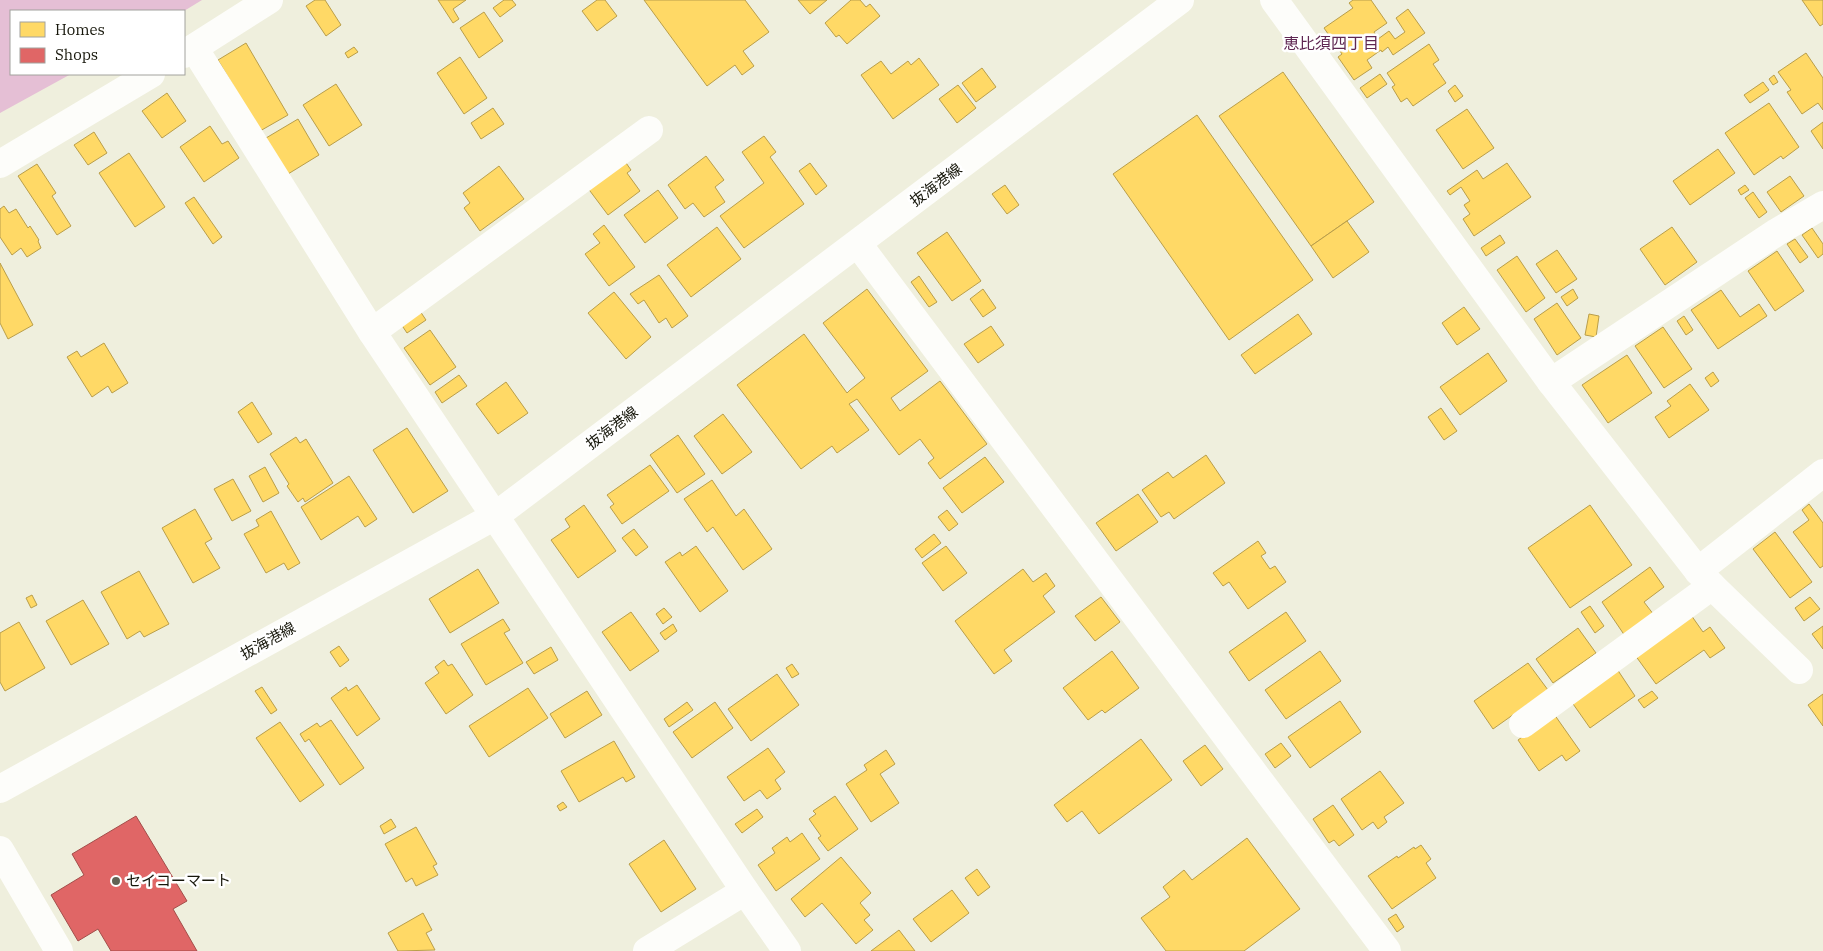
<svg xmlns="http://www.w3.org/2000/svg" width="1823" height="951" font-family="'IBM Plex Serif','Noto Sans JP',serif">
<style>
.water{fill:#e5bfd5}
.homes{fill:#ffd966;stroke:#b99e4a}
.shops{fill:#e06666;stroke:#a34e4a}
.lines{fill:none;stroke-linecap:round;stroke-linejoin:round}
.minor{stroke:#fdfdfa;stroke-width:28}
.major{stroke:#fdfdfa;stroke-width:28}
.poi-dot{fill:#626254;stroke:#fff;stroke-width:2}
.labels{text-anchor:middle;stroke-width:5;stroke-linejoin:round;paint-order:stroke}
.street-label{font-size:15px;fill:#16160a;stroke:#fff}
.poi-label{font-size:15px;fill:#16160a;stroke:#fff;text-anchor:start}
.neighbourhood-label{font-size:16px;fill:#5f2752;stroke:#fff}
</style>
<rect width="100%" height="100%" fill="#efefdd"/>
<polygon class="water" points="0,0 202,0 184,11 11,11 11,74 71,74 0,113"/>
<g class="homes">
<polygon points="315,0 325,0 341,25 326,36 306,6"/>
<polygon points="438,0 466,0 453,9 459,19 453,23"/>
<polygon points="504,0 512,0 516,5 500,17 493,8"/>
<polygon points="597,0 605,0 617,16 597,31 582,11"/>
<polygon points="644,0 745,0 769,32 743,51 754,66 742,75 735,65 707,86"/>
<polygon points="798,0 827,0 810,14"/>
<polygon points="851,0 860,0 866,7 870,4 880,16 847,44 839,35 836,37 825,23"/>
<polygon points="1353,0 1371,0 1387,23 1374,32 1378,39 1389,31 1395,39 1405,32 1396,18 1408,9 1425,33 1393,55 1388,47 1382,52 1381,50 1367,60 1372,68 1354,80 1338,57 1342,54 1324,28 1353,8 1349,3"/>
<polygon points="1802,0 1823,0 1823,24 1820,26"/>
<polygon points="484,12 503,41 479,58 460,28"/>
<polygon points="246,43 288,115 260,131 218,60"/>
<polygon points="1429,44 1439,60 1433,64 1446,83 1413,106 1407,98 1401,102 1392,87 1395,85 1387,73"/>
<polygon points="354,47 358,52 348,58 345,53"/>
<polygon points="1806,53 1823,78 1823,110 1818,103 1802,114 1787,92 1791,90 1778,72"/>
<polygon points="460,57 487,98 464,114 437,73"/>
<polygon points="919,58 939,85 893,119 861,75 881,61 891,74 908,61 911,65"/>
<polygon points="982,68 996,87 976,102 962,83"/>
<polygon points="1283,72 1374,202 1311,246 1219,116"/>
<polygon points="1380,74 1387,84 1367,98 1360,88"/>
<polygon points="1774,75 1778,82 1773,85 1769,79"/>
<polygon points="1763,82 1769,90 1750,103 1744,95"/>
<polygon points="336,84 362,125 329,146 303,105"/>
<polygon points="958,85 976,108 957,123 939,99"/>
<polygon points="1455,85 1463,96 1455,102 1448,91"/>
<polygon points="167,93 186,121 162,138 142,111"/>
<polygon points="1769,103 1799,147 1783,159 1781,156 1754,175 1725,133"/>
<polygon points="493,108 504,124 481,139 471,123"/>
<polygon points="1467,109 1494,148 1463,169 1436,130"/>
<polygon points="1197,115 1313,280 1229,340 1113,174"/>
<polygon points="298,119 319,155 288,174 266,138"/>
<polygon points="1823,122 1823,149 1811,131"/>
<polygon points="210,126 222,144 228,141 239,158 204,182 180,147"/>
<polygon points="94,132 107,153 88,165 74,145"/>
<polygon points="764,136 776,152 770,157 804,204 744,248 720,216 764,183 742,152"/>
<polygon points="1718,149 1735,173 1690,205 1673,181"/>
<polygon points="129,153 165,207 135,227 99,173"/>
<polygon points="706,156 724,180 715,187 725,202 704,217 693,203 685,209 668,185"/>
<polygon points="624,160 631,170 627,173 640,191 608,215 587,187"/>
<polygon points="810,163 827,186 816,195 799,171"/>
<polygon points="1507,163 1531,197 1474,236 1463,219 1470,214 1464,205 1470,201 1461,187 1450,195 1447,191 1477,170 1483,179"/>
<polygon points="37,164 56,193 52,196 71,226 57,235 18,176"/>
<polygon points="499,166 524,199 480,231 464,208 470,203 463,193"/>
<polygon points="1790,176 1804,196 1781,212 1767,192"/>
<polygon points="1005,185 1019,205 1007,214 992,194"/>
<polygon points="1745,185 1749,190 1741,195 1738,190"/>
<polygon points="658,190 678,218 645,243 624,215"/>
<polygon points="1753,192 1767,212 1759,218 1745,198"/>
<polygon points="194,197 222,237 213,244 185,203"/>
<polygon points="4,206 9,213 16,209 28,228 30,226 39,240 38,241 41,248 27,257 21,248 12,255 0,237 0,209"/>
<polygon points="1347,221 1369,252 1333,278 1311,246"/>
<polygon points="604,225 635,267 609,286 585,254 600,243 593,234"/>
<polygon points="717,227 741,259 691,297 667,265"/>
<polygon points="1672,227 1697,262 1665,285 1640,249"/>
<polygon points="1812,228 1823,244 1823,254 1818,258 1802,235"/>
<polygon points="947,232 981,281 952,301 917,253"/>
<polygon points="1500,235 1505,243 1486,256 1481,248"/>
<polygon points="1795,239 1808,257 1800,263 1787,244"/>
<polygon points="1557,250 1577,279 1556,293 1536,264"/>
<polygon points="1777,251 1804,291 1775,311 1748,271"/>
<polygon points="1517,256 1545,298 1526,312 1497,270"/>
<polygon points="0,263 33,325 8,339 0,323"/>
<polygon points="659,275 688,316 672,328 666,318 659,323 644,300 638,304 630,294"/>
<polygon points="919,276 937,302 929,307 911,282"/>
<polygon points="867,289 928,371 891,398 900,411 940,381 987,444 940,479 928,463 934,458 920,439 899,455 857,399 849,404 869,430 837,453 832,446 801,469 737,385 804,334 847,393 850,390 865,378 823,323"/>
<polygon points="983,289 996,308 983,317 970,299"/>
<polygon points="1573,289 1578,298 1567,306 1561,297"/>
<polygon points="1721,290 1740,317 1759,304 1767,316 1718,349 1691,310"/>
<polygon points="614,292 651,337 626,359 588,313"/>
<polygon points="1557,303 1581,338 1557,355 1534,319"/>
<polygon points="1464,307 1480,329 1457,345 1442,323"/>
<polygon points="420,311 426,320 407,333 401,324"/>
<polygon points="1298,314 1312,334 1255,374 1241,355"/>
<polygon points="1589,314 1599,316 1596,337 1585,335"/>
<polygon points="1684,316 1693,330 1686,335 1677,321"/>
<polygon points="991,326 1004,345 978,363 964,344"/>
<polygon points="1663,327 1692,369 1664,388 1635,346"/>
<polygon points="430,330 456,367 430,385 404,348"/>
<polygon points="104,343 128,383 112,393 108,386 92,397 67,357 77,351 81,357"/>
<polygon points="1488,353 1507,381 1460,415 1440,387"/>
<polygon points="1627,355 1652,393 1608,423 1582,385"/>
<polygon points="1713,372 1719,381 1711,387 1705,378"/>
<polygon points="459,375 467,386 442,403 435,392"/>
<polygon points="506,382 528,413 498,434 476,404"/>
<polygon points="1690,384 1709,410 1669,438 1655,417 1671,406 1667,401"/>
<polygon points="252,402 272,434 258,443 238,412"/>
<polygon points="1441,408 1457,431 1444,440 1428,417"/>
<polygon points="723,414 752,452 722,474 694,436"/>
<polygon points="407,428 448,491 413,513 373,450"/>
<polygon points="678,435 705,474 677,493 650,455"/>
<polygon points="296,437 300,443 306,439 333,483 305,502 303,498 298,502 287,486 289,484 270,454"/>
<polygon points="1206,455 1225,483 1174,519 1169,512 1161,517 1142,490 1168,472 1173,478"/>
<polygon points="985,457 1004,482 962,513 943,488"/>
<polygon points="650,465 669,491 622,524 610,507 614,504 607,495"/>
<polygon points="265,467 279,493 263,502 249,476"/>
<polygon points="349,476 377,519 365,527 358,516 321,540 301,507"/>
<polygon points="233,479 251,511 232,521 214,489"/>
<polygon points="712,480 736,516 744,509 772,549 743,570 713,527 707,532 684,499"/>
<polygon points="1138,494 1158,522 1116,551 1096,523"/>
<polygon points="1809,504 1823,523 1823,566 1820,568 1793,532 1809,520 1802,510"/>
<polygon points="584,505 616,551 578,578 551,540 570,527 565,519"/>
<polygon points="1590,505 1632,565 1570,608 1528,548"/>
<polygon points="195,509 212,539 205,543 220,568 193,583 162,528"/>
<polygon points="947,510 958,524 949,531 938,517"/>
<polygon points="271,511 300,563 288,570 284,563 266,573 244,534 259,526 256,520"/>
<polygon points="634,529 648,547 636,556 622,538"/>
<polygon points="1775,532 1812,582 1790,598 1753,549"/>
<polygon points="934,534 941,543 922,558 915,549"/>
<polygon points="1258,541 1266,553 1261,556 1270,569 1275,566 1286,582 1248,609 1229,582 1223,586 1213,573"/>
<polygon points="696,546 728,591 700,612 665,562 680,552 682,556"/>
<polygon points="946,546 967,573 943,591 922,563"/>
<polygon points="1650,567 1664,587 1644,602 1654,615 1625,636 1602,602"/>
<polygon points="478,569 499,603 450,633 429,599"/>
<polygon points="1023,569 1033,582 1046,573 1055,586 1043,596 1055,612 1004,650 1012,661 994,674 955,621"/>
<polygon points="139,571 169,624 144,637 140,631 127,639 101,592"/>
<polygon points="32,595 37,605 31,608 26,598"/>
<polygon points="1101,597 1120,622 1095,641 1075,616"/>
<polygon points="1810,597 1820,609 1804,621 1795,608"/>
<polygon points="83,600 109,644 71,665 46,621"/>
<polygon points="1590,606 1604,626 1595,633 1581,612"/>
<polygon points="664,608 672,617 663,624 656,614"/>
<polygon points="631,612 659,651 630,671 602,632"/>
<polygon points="1286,612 1306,641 1249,681 1229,652"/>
<polygon points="1691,615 1703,632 1710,627 1725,648 1710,658 1704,650 1656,684 1635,655"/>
<polygon points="503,619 510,630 504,633 523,663 486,685 461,644"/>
<polygon points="19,622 45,668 5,691 0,682 0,633"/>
<polygon points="673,624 677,631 665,640 660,633"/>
<polygon points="1823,626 1823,649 1812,634"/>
<polygon points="1578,628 1596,653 1553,683 1536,659"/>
<polygon points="339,646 349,660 340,667 330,652"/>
<polygon points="551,647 558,660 534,674 526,662"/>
<polygon points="1112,651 1139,688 1105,713 1102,710 1088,720 1063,688"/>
<polygon points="1320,651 1341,681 1286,719 1265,690"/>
<polygon points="444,660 448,666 452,664 473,695 446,714 425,683 439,673 435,667"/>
<polygon points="1528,663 1548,690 1493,729 1474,701"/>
<polygon points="792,664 799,674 792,678 786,668"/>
<polygon points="1617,669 1635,696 1590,728 1571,701"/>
<polygon points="777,674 799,705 751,741 728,709"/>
<polygon points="357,685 380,719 357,736 331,698 346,687 348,691"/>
<polygon points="262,687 277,710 271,714 255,691"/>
<polygon points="528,688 548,718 489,757 469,726"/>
<polygon points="587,691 602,715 565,738 550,714"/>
<polygon points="1652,691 1658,698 1644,708 1638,700"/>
<polygon points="1823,694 1823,726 1808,705"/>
<polygon points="1340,701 1361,732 1310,768 1288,737"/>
<polygon points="687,702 693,710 669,727 664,719"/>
<polygon points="715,702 733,728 692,758 673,732"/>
<polygon points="1554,714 1580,751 1566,761 1562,755 1539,771 1518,740"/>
<polygon points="331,720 364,768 340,785 309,739 305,742 300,734 317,723 320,727"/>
<polygon points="280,722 324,785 300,802 256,738"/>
<polygon points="1141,739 1172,780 1099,834 1082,811 1067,822 1054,805"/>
<polygon points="614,741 635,777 626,782 623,777 579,802 561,771"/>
<polygon points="1281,743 1291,756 1275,768 1265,754"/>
<polygon points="1205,745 1223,769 1201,786 1183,761"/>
<polygon points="768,748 785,772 775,780 781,789 767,799 760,790 744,801 727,777"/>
<polygon points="886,750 895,764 880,774 899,803 871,822 846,784 867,770 864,765"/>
<polygon points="1380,771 1404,803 1384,817 1387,822 1378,829 1373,822 1362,830 1341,799"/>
<polygon points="835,796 858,829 828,851 818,838 821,836 809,819 816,814 813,811"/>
<polygon points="563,802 567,807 560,811 557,806"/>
<polygon points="1333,805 1354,835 1339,846 1334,840 1329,843 1313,819"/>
<polygon points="757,809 763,817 742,833 735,824"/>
<polygon points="391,819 396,827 384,834 380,826"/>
<polygon points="416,827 437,864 433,866 438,875 416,886 412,878 406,882 385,844"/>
<polygon points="802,833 820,859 776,891 758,865 775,853 772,848 787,837 790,842"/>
<polygon points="1247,838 1300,909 1244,951 1166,951 1141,918 1170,897 1163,887 1184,870 1192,880"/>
<polygon points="664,840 696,889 661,912 629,864"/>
<polygon points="1421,845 1431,859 1426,863 1436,878 1392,909 1368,876 1397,856 1398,858 1414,847 1415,849"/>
<polygon points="841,857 871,893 860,903 870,915 864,920 873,930 856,944 822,903 805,917 791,899"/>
<polygon points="977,869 990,887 978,896 965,878"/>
<polygon points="952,890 969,913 931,942 913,919"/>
<polygon points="423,913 432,930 426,933 435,950 398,951 388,933"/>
<polygon points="1396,914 1404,927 1397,932 1388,919"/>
<polygon points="899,930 915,951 871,951"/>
</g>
<polygon class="shops" points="136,816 187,901 173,909 197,951 111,951 98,929 78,941 51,895 84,875 72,854"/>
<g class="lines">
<g class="minor">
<polyline points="1274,0 1551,382 1698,571 1712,586 1799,670"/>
<polyline points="194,48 372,332 745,891 787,951"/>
<polyline points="184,54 269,0"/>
<polyline points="0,164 151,74"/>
<polyline points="858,244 1387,951"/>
<polyline points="372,332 649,130"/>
<polyline points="1551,382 1777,232 1823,205"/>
<polyline points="1698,571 1823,473"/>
<polyline points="1523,724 1712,586"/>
<polyline points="0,850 59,951"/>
<polyline points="647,951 745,891"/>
</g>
<polyline class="major" points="0,789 495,516 1180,0"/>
</g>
<circle class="poi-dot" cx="116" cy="881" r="5"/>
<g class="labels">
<g class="street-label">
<text transform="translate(936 185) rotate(-37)" y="5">抜海港線</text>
<text transform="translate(612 428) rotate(-37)" y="5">抜海港線</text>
<text transform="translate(268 641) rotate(-29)" y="5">抜海港線</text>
</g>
<g class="poi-label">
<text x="126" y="886">セイコーマート</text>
</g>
<g class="neighbourhood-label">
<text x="1331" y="49">恵比須四丁目</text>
</g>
</g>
<rect x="10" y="10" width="175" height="65" fill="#ffffff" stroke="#a2a29d"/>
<rect x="20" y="22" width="25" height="15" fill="#ffd966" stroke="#a2a29d"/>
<text x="55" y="35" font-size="15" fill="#16160a">Homes</text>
<rect x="20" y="48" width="25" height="15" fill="#e06666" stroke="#a2a29d"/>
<text x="55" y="60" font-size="15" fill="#16160a">Shops</text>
</svg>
